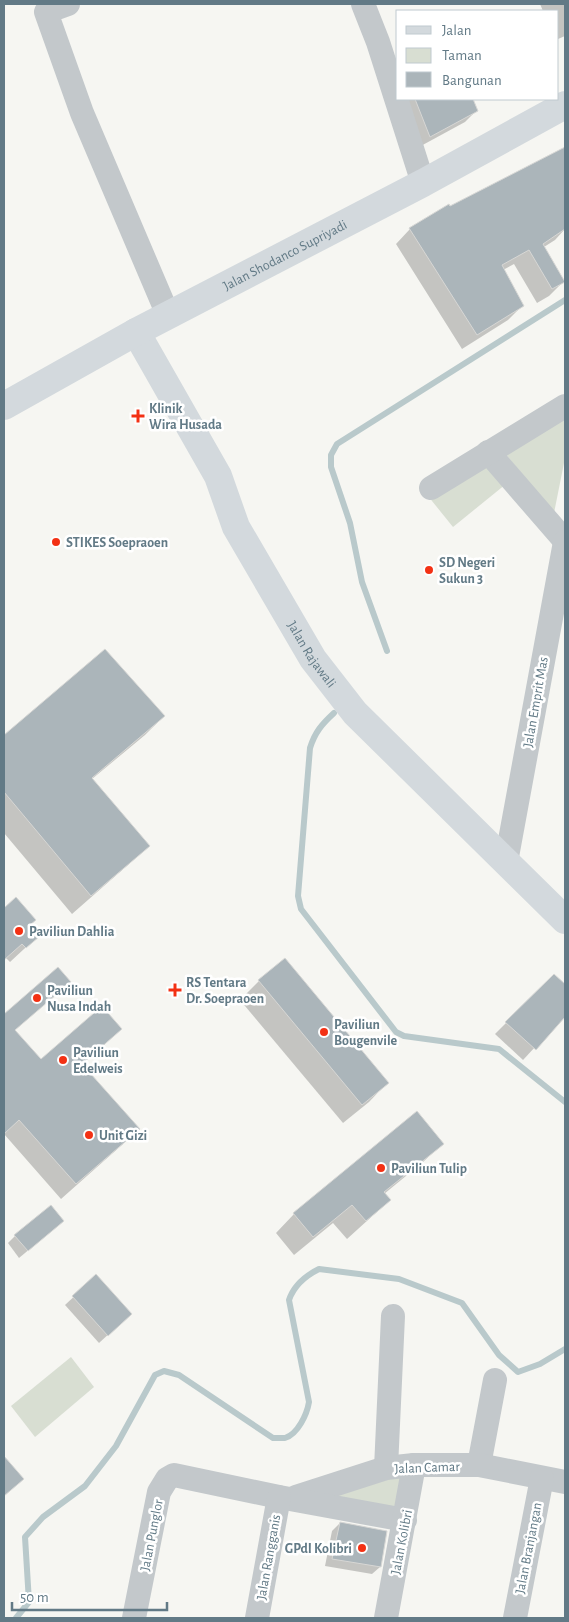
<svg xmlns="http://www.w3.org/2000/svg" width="569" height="1622" font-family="'Alegreya Sans',sans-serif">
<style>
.green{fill:#d8ded2}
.shadow{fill:#0003}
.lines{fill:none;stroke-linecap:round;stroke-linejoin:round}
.stream{stroke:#b9c9cb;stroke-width:6}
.building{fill:#abb5ba;stroke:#d7d7d5}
.street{stroke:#c3c8cb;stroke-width:24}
.secondary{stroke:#d3d9dd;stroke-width:28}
.primary{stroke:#d3d9dd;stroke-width:28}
.poi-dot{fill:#f33114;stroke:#fff;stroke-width:2}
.labels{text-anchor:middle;stroke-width:5;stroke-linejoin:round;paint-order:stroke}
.street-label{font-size:14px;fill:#627a86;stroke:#fff}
.poi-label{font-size:14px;font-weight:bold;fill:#627a86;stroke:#fff;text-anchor:start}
</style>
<rect width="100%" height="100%" fill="#f6f6f2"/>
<g class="green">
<polygon points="565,412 565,458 554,513 504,452"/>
<polygon points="483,465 506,484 453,527 428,496"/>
<polygon points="71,1357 94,1387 35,1437 11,1406"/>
<polygon points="402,1475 401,1507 337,1501 337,1495"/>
</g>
<g class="shadow">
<polygon points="540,4 565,4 565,36 558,39 558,11 543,11"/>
<polygon points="400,99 471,99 476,111 465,122 419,147"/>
<polygon points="565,148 565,229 555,240 544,247 564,281 549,296 537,303 514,264 503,270 522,306 508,320 462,349 396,244 410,229"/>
<polygon points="105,651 164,716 145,735 92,779 148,846 129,864 72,914 4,833 4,737"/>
<polygon points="16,899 29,925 38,936 10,962 6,958 4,961 4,910"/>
<polygon points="285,960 387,1083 369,1102 343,1123 240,1000 259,981"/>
<polygon points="58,969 69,982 14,1031 41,1061 105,1044 81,1065 123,1144 61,1199 4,1134 4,1016"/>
<polygon points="554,975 565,986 565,1015 523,1060 495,1034"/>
<polygon points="442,1144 423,1162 384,1194 390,1200 347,1239 333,1223 294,1255 276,1233 294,1214"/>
<polygon points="55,1228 19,1258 8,1243 15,1236"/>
<polygon points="96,1276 123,1321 99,1343 65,1305"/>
<polygon points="340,1523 380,1567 372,1574 325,1566 332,1531"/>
</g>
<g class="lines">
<g class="stream">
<polyline points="387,651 362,582 350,523 331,467 331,455 337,444 565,300"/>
<path d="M334,713C322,724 315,732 310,748L298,896L301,909L396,1032L404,1036L499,1049L565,1102"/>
<path d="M16,1618L29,1602L25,1537L43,1517L85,1486L116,1446L155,1375L164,1371L179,1375L273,1438C277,1438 282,1438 285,1438C298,1434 307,1414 309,1402L289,1300C294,1285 305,1276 319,1269L399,1279L462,1303L499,1355L518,1372L540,1364L565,1349"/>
</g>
</g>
<g class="building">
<polygon points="415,99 473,99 478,111 430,137"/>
<polygon points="565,147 565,229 543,244 565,282 552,289 529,250 502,265 524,306 477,335 409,228 449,204 450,206"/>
<polygon points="105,649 165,716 92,778 150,846 91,896 4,792 4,735"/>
<polygon points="16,897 36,920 30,925 40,936 26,948 22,944 4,960 4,908"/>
<polygon points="285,958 389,1083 362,1105 258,980"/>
<polygon points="58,967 71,982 15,1030 41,1059 102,1006 122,1029 82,1064 140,1129 76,1184 19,1120 4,1134 4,1014"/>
<polygon points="554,974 565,984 565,1017 536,1050 505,1022"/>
<polygon points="417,1111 444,1144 384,1192 391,1200 366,1221 352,1205 313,1237 293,1213"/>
<polygon points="51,1205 64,1221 28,1251 14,1235"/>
<polygon points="96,1274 132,1314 108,1336 72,1296"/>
<polygon points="4,1456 24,1479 4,1496"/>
<polygon points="340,1522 387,1531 381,1567 332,1559"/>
</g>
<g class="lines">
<g class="street">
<polyline points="68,4 46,12 82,113 168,315"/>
<polyline points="363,4 378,42 423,183"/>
<polyline points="488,452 565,541"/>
<polyline points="431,488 565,406"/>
<polyline points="506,862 565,542"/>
<polyline points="479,1465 495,1380"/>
<polyline points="386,1468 393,1316"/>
<polyline points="296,1497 386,1468 414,1465 479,1465 565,1482"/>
<polyline points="134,1618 159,1492 167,1479 174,1475 279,1497 405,1520"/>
<polyline points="257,1618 279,1497"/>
<polyline points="386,1618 414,1465"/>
<polyline points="515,1618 542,1478"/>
</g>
<path class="secondary" id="s1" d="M136,332L218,476L236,527L313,659L355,713L565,920"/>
<path class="primary" id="s2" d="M4,406L136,332L423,183L565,105"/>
</g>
<g class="poi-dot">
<path d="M135.5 408.5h5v5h5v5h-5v5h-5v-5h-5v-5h5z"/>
<circle cx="56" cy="542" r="5"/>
<circle cx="429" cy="570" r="5"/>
<circle cx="19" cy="931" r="5"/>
<path d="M172.5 982.5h5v5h5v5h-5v5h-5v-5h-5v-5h5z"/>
<circle cx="37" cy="998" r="5"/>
<circle cx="324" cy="1032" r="5"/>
<circle cx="63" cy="1060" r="5"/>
<circle cx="89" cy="1135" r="5"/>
<circle cx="381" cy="1168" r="5"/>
<circle cx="362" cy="1548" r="5"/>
</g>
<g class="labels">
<g class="street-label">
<text dy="5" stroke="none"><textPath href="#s2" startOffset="319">Jalan Shodanco Supriyadi</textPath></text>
<text dy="5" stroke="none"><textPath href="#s1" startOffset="368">Jalan Rajawali</textPath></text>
<text transform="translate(535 702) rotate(-80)" y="5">Jalan Emprit Mas</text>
<text transform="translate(427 1467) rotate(-2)" y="5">Jalan Camar</text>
<text transform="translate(151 1535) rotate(-79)" y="5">Jalan Punglor</text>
<text transform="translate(401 1542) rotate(-79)" y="5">Jalan Kolibri</text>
<text transform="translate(528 1548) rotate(-79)" y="5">Jalan Branjangan</text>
<text transform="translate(268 1557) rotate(-80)" y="5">Jalan Rangganis</text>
</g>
<g class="poi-label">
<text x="149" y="413">Klinik<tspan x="149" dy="16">Wira Husada</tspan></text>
<text x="66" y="547">STIKES Soepraoen</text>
<text x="439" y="567">SD Negeri<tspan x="439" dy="16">Sukun 3</tspan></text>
<text x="29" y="936">Paviliun Dahlia</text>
<text x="186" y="987">RS Tentara<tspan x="186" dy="16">Dr. Soepraoen</tspan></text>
<text x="47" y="995">Paviliun<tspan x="47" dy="16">Nusa Indah</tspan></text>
<text x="334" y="1029">Paviliun<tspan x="334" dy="16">Bougenvile</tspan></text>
<text x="73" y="1057">Paviliun<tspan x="73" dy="16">Edelweis</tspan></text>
<text x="99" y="1140">Unit Gizi</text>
<text x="391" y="1173">Paviliun Tulip</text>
<text x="352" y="1553" text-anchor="end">GPdI Kolibri</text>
</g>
</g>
<rect width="569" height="1622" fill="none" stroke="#627a86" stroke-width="10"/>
<rect x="396" y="10" width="162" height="90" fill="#ffffff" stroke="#c0cacf"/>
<rect x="406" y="26" width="25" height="8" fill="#d3d9dd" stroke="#c0cacf"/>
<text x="442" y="35" font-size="15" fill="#627a86">Jalan</text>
<rect x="406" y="48" width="25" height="15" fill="#d8ded2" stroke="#c0cacf"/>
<text x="442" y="60" font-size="15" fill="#627a86">Taman</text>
<rect x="406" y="72" width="25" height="15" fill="#abb5ba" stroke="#c0cacf"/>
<text x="442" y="85" font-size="15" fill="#627a86">Bangunan</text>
<path d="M12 1602v8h155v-8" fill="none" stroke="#627a86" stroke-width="2.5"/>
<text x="20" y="1602" font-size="15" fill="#627a86" stroke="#ffffff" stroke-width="4" paint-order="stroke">50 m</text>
</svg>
